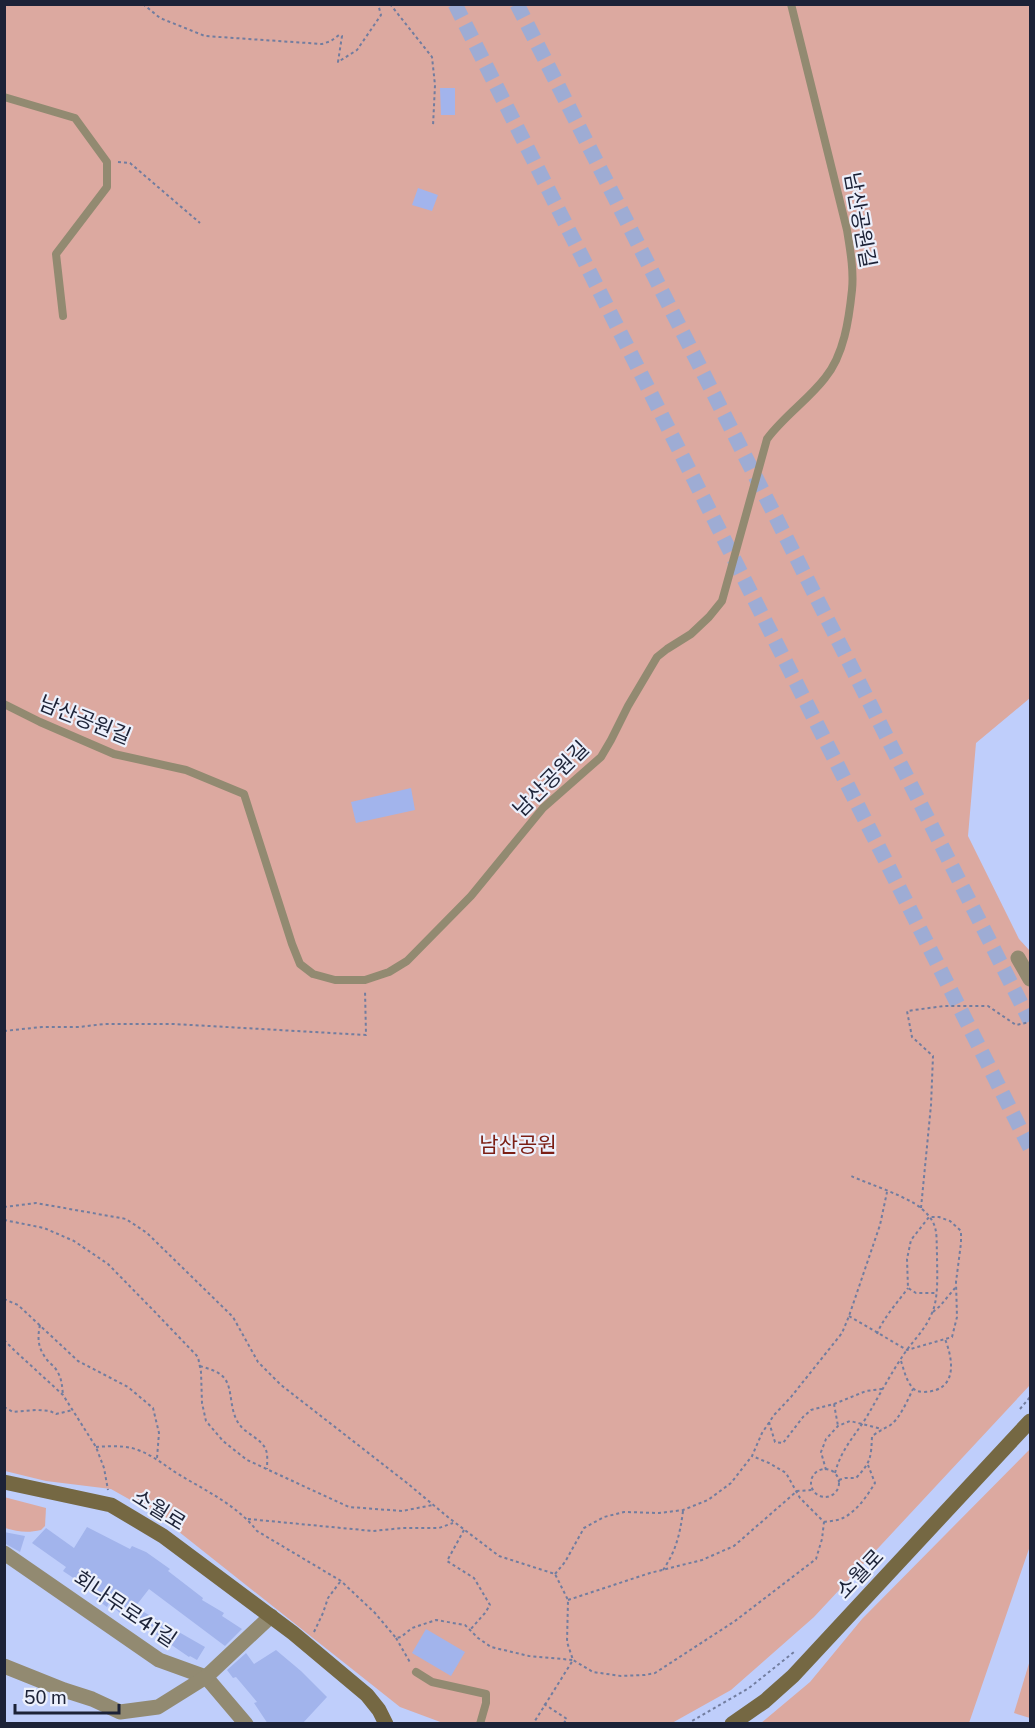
<svg xmlns="http://www.w3.org/2000/svg" width="1035" height="1728" font-family="'Public Sans','Noto Sans KR',sans-serif">
<style>
.green{fill:#dca9a0}
.building{fill:#a2b4ec}
.lines{fill:none;stroke-linecap:round;stroke-linejoin:round}
.primary-tunnel{stroke:#9eacd4;stroke-width:15;stroke-dasharray:15 8;stroke-linecap:butt}
.path{stroke:#727d9f;stroke-width:2;stroke-dasharray:3 3;stroke-linecap:butt}
.service{stroke:#928a71;stroke-width:8}
.minor{stroke:#928a71;stroke-width:15}
.secondary{stroke:#756843;stroke-width:15}
.labels{text-anchor:middle;stroke-width:4.5;stroke-linejoin:round;paint-order:stroke}
.street-label{font-size:21px;fill:#1c2237;stroke:#ecf0fc}
.park-label{font-size:21px;fill:#7b1e14;stroke:#ecf0fc}
</style>
<rect width="100%" height="100%" fill="#bfcefb"/>
<g class="green">
<polygon points="5,5 1030,5 1030,698 976,743 968,836 1019,939 1030,951 1030,1385 814,1617 731,1690 672,1723 443,1723 400,1707 159,1516 111,1489 46,1481 5,1471"/>
<polygon points="1030,1449 1030,1546 969,1723 761,1723 810,1682 862,1619"/>
<path d="M4,1497L46,1508L45,1526L41,1530C28,1533 18,1532 5,1528Z"/>
<polygon points="1030,1660 1030,1718 1014,1713"/>
</g>
<g class="building">
<polygon points="440,88 455,88 455,115 441,115"/>
<polygon points="418,188 438,195 432,211 412,205"/>
<polygon points="411,788 415,810 356,823 351,802"/>
<polygon points="87,1527 130,1549 132,1546 146,1552 170,1569 168,1571 203,1598 202,1600 224,1613 222,1616 242,1629 225,1646 149,1589 135,1607 205,1647 197,1660 190,1656 189,1657 154,1633 123,1616 109,1603 107,1607 96,1599 99,1595 63,1571 66,1567 32,1543 46,1528 74,1548"/>
<polygon points="4,1532 25,1536 20,1552 4,1543"/>
<polygon points="426,1629 465,1652 451,1676 412,1653"/>
<polygon points="276,1650 301,1671 327,1697 302,1724 268,1724 254,1703 257,1702 236,1677 233,1678 227,1670 246,1653 254,1664"/>
</g>
<g class="lines">
<g class="primary-tunnel">
<polyline points="455,4 1030,1148"/>
<polyline points="517,4 1030,1021"/>
</g>
<g class="path">
<polyline points="143,4 160,18 205,36 322,44 331,41 339,35 342,36 338,62 357,50 381,15 378,4"/>
<polyline points="390,4 432,57 435,85 433,126"/>
<polyline points="118,162 130,163 200,223"/>
<polyline points="4,1031 42,1027 79,1027 104,1024 174,1024 366,1035 365,990"/>
<polyline points="4,1207 36,1203 126,1219 147,1233 233,1317 258,1362 281,1385 407,1483 449,1518 499,1556 555,1574 568,1600 567,1642 573,1660 593,1672 621,1676 645,1675 655,1673 735,1621 816,1559 822,1539 824,1522 800,1498 786,1473 769,1463 752,1456"/>
<polyline points="921,1208 931,1105 933,1056 912,1037 907,1011 944,1006 988,1006 1016,1025 1030,1022"/>
<polyline points="4,1220 44,1228 74,1241 108,1264 155,1312 198,1357 201,1372 202,1403 206,1421 223,1441 247,1460 349,1507 402,1511 433,1505"/>
<polyline points="4,1299 18,1305 78,1361 128,1387 153,1408 159,1433 157,1458"/>
<polyline points="933,1312 940,1306 955,1288"/>
<polyline points="849,1316 907,1350 952,1337 957,1317 956,1282 961,1243 961,1231 950,1221 939,1217 929,1217 911,1240 907,1259 908,1288 916,1293 935,1293"/>
<path d="M40,1325C37,1339 38,1349 48,1361C51,1364 55,1367 57,1371C62,1379 62,1386 63,1395"/>
<path d="M877,1334C883,1318 898,1302 908,1288"/>
<polyline points="4,1340 14,1350 63,1395 96,1447 104,1468 108,1490"/>
<path d="M901,1361C904,1370 906,1380 912,1387C915,1391 919,1392 924,1392C957,1391 954,1362 945,1339"/>
<path d="M200,1366C209,1369 219,1371 225,1379C233,1390 229,1410 239,1424C246,1434 262,1439 266,1450C268,1455 267,1463 267,1469"/>
<polyline points="834,1404 866,1391 882,1389"/>
<polyline points="4,1407 13,1412 37,1410 50,1411 56,1414 73,1410"/>
<polyline points="1020,1409 1030,1397"/>
<polyline points="769,1422 775,1442 783,1443 803,1417 811,1410 834,1404 838,1426"/>
<path d="M96,1447C110,1446 125,1445 138,1450C154,1456 164,1465 178,1474C206,1491 237,1505 257,1531L341,1581L375,1613L396,1638L401,1637L412,1628L436,1620L465,1625L478,1638L491,1647L529,1656L573,1660L533,1724"/>
<circle cx="825" cy="1483" r="14"/>
<polyline points="826,1470 821,1452 826,1439 838,1426 850,1421 882,1429"/>
<path d="M835,1473C841,1450 853,1438 866,1418C879,1396 891,1373 906,1351C915,1339 926,1328 932,1313C939,1297 937,1272 937,1254C936,1233 939,1224 922,1209C909,1197 869,1184 851,1176"/>
<path d="M839,1480L845,1478H856C871,1462 871,1458 872,1436C878,1432 883,1429 889,1426C900,1419 907,1401 913,1389"/>
<polyline points="248,1519 373,1531 403,1528 439,1528 453,1523"/>
<path d="M824,1522C830,1521 837,1521 843,1518C857,1511 867,1496 875,1483L868,1465"/>
<polyline points="464,1530 447,1561 474,1578 490,1605 485,1613 470,1630"/>
<path d="M663,1570C676,1551 680,1534 683,1511"/>
<polyline points="555,1574 565,1562 584,1528 604,1517 624,1512 659,1513 683,1510 708,1500 731,1483 752,1456 762,1433 774,1415 791,1397 842,1333 849,1316 880,1225 887,1192"/>
<polyline points="568,1600 650,1573 702,1560 734,1546 797,1491 812,1490"/>
<polyline points="314,1632 323,1613 328,1598 340,1582"/>
<polyline points="396,1638 411,1664"/>
<polyline points="544,1704 567,1719 563,1724"/>
<polyline points="687,1724 749,1688 794,1652"/>
</g>
<g class="service">
<polyline points="4,97 75,118 107,162 107,187 56,254 63,316"/>
<path d="M4,704L40,722L114,754L186,770L244,794L292,944L300,964L313,974L335,980H365L389,972L407,961L471,896L543,808L601,757L611,740L628,706L657,657L667,649L691,634L709,617L722,601L767,439C784,416 808,400 825,378C844,355 849,319 852,290C854,270 850,249 847,230L791,4"/>
<polyline points="416,1672 432,1682 486,1694 486,1703 480,1724"/>
</g>
<g class="minor">
<polyline points="1018,958 1030,979"/>
<polyline points="4,1553 159,1660 206,1677 246,1724"/>
<polyline points="4,1666 64,1690 92,1699 120,1712 158,1707 206,1677 271,1616"/>
</g>
<g class="secondary">
<polyline points="4,1482 111,1505 163,1536 293,1633 367,1695 379,1710 386,1724"/>
<polyline points="732,1724 765,1701 793,1676 1030,1421"/>
</g>
</g>
<g class="labels">
<g class="street-label">
<text transform="translate(860 220) rotate(80)" y="7">남산공원길</text>
<text transform="translate(85 720) rotate(22)" y="7">남산공원길</text>
<text transform="translate(551 779) rotate(-45)" y="7">남산공원길</text>
<text transform="translate(159 1510) rotate(32)" y="7">소월로</text>
<text transform="translate(860 1574) rotate(-47)" y="7">소월로</text>
<text transform="translate(125 1609) rotate(34)" y="7">회나무로41길</text>
</g>
<g class="park-label">
<text x="518" y="1152">남산공원</text>
</g>
</g>
<rect width="1035" height="1728" fill="none" stroke="#1c2237" stroke-width="12"/>
<path d="M15 1704v9h104v-9" fill="none" stroke="#1c2237" stroke-width="3"/>
<text x="24" y="1704" font-size="18" fill="#1c2237" stroke="#ecf0fc" stroke-width="4.5" paint-order="stroke">50 m</text>
</svg>
